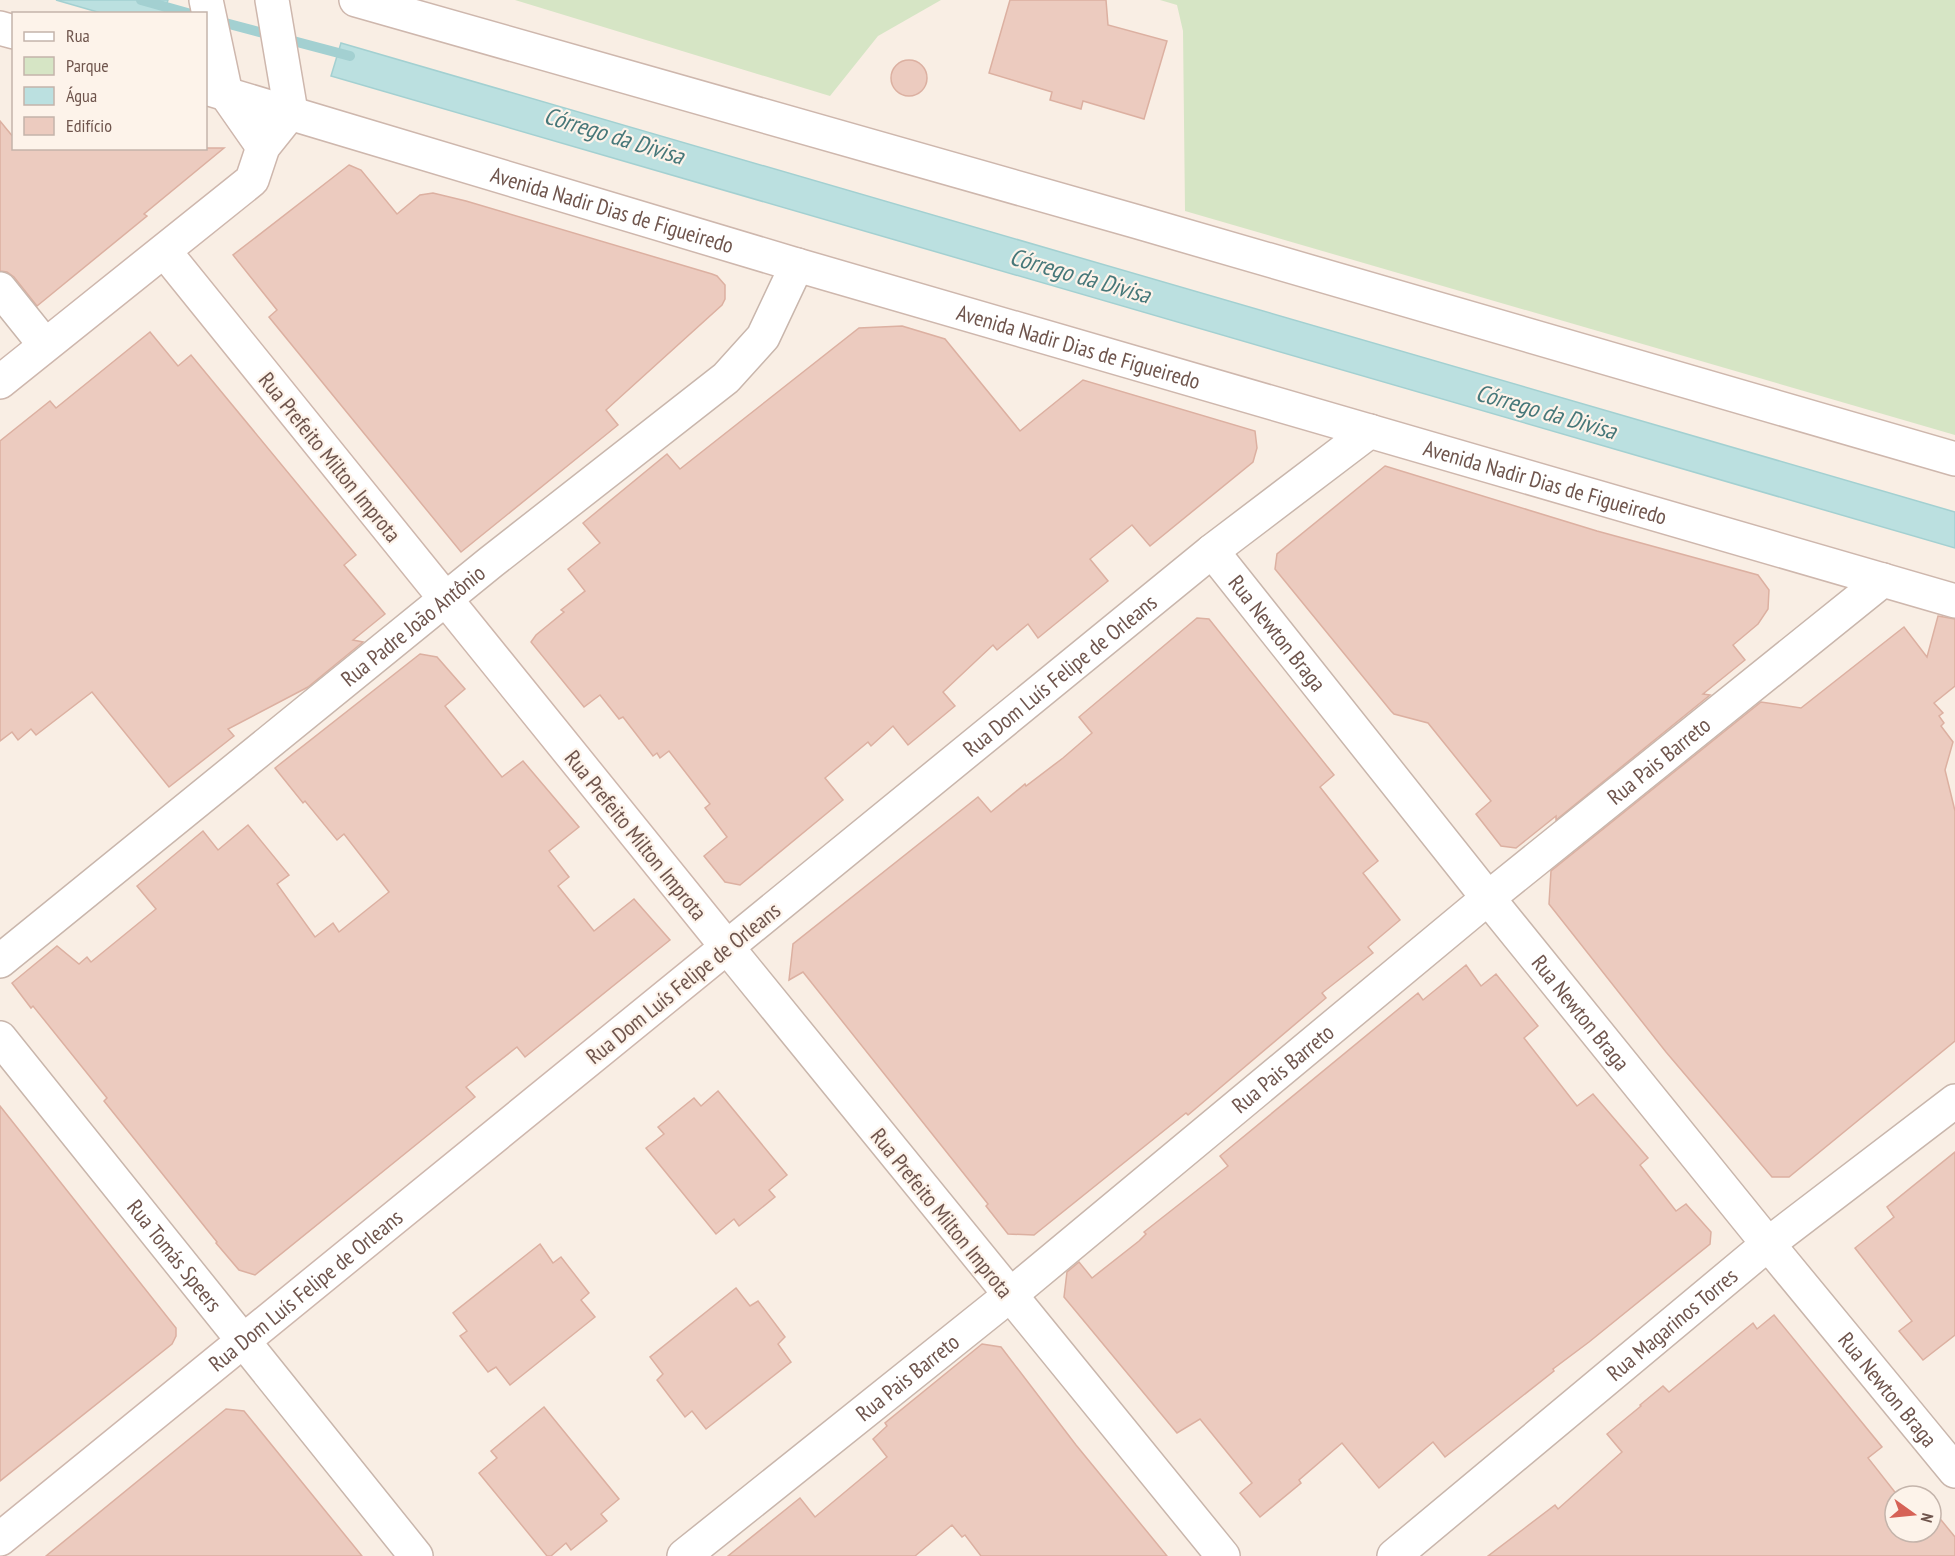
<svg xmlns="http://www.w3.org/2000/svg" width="1955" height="1556" font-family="'PT Sans Narrow',sans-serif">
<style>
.green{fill:#d6e5c5}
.water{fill:#bbe0e0;stroke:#a3d0d1;stroke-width:1.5}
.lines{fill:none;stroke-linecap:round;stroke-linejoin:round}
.stream{stroke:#a3d0d1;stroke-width:10}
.building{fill:#eccbbf;stroke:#dcb0a1;stroke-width:1.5}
.street-casing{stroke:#c9b6ac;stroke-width:36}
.secondary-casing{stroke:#ceb7ad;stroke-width:36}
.street{stroke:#fff;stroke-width:33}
.secondary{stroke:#fff;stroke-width:33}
.labels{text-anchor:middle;stroke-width:4.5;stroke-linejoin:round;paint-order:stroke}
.street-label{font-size:22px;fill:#6f554d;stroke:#fdf3ea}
.water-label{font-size:24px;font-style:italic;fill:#467779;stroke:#fdf3ea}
</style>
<rect width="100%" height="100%" fill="#f9eee4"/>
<g class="green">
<polygon points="515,0 941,0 878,36 830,96"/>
<polygon points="1160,0 1955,0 1955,435 1185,211 1183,31 1177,5"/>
</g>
<g class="water">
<polygon points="56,0 168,0 164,13 101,13"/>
<polygon points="341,43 1955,512 1955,548 331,76"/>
</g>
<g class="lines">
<g class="stream">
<polyline points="141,0 191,14"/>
<polyline points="214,20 350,56"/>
</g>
</g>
<g class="building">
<polygon points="1010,0 1106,0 1108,25 1167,41 1144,119 1083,101 1081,109 1050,100 1052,92 989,73"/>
<circle cx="909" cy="78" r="18"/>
<polygon points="0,121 14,138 14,148 224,148 144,214 147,216 37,306 14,277 7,272 0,271"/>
<polygon points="349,165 361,170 397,214 420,195 433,193 466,201 712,274 717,276 725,285 725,299 722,305 606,410 618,425 461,552 269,317 277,310 233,255"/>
<polygon points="902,326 945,339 1020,431 1083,380 1255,431 1257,448 1253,462 1150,546 1132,525 1090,559 1108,581 1038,638 1028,624 997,650 993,645 943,692 955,706 908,745 893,726 871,746 868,742 825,778 843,800 740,885 725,882 704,856 727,837 705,808 710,804 669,751 660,758 657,753 653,756 623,717 619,719 600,695 584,707 531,642 536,635 564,612 561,610 585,591 568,569 600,543 583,523 667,454 680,469 859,328"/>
<polygon points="150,332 178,366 191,355 356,555 344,565 385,614 353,640 363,642 308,687 228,729 234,736 169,787 92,692 36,735 31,729 18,740 12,732 0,741 0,441 50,401 56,408"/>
<polygon points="1385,466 1597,531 1758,575 1769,590 1768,609 1758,624 1733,645 1745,660 1703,694 1710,695 1556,820 1556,816 1516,848 1501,846 1476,814 1491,801 1428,723 1394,714 1391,711 1275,569 1277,554"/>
<polygon points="1938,616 1955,619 1955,686 1934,703 1943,713 1939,716 1944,723 1941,726 1953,742 1945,770 1955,811 1955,1041 1789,1177 1772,1177 1666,1052 1549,904 1551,871 1761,702 1801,708 1904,627 1927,657"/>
<polygon points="1197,618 1209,619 1334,775 1320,787 1378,861 1363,873 1400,920 1368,947 1373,953 1322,993 1326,998 1188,1115 1186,1113 1034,1235 1008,1234 986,1206 988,1204 803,972 789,980 793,944 978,797 991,812 1025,784 1026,786 1063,758 1092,733 1079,717"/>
<polygon points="420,654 437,657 465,689 445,706 502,777 523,761 579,827 549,851 569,877 558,886 594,931 634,899 670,940 525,1057 517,1047 466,1087 475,1097 255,1275 239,1270 216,1243 217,1242 104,1101 107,1098 33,1006 31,1008 12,983 57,946 79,964 87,957 91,962 156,909 137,886 203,831 218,850 248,825 289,875 277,884 315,937 333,923 339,932 389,892 344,834 337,840 305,801 303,803 275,768"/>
<polygon points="1466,965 1481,986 1496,974 1538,1026 1524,1038 1577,1106 1593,1094 1648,1158 1640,1165 1676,1211 1686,1204 1711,1232 1710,1244 1589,1342 1553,1369 1554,1371 1445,1457 1433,1442 1379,1488 1342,1443 1299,1480 1301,1483 1260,1517 1240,1493 1252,1483 1200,1419 1177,1433 1064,1297 1067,1272 1079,1262 1092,1278 1139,1241 1146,1234 1144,1232 1228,1166 1220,1156 1418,993 1423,1000"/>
<polygon points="718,1091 787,1175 769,1190 775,1197 739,1226 734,1219 716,1234 646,1148 664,1134 658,1127 694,1098 701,1106"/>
<polygon points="0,1106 176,1328 176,1336 172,1344 0,1481"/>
<polygon points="1955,1152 1955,1335 1923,1360 1899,1331 1912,1321 1855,1248 1894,1217 1887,1207"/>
<polygon points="540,1244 553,1263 561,1257 589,1293 581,1300 595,1317 510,1385 496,1367 488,1372 460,1336 467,1331 453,1313"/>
<polygon points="736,1288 750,1306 758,1301 785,1337 778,1344 791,1362 706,1429 692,1411 685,1417 657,1380 663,1374 650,1357"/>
<polygon points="1774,1315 1882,1447 1868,1458 1898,1496 1895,1496 1895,1532 1931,1532 1931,1519 1937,1515 1955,1537 1955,1556 1488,1556 1555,1505 1558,1509 1622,1452 1607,1434 1641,1406 1640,1405 1663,1386 1669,1392 1753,1323 1757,1329"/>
<polygon points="982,1344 1001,1347 1076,1445 1167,1556 981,1556 965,1535 962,1537 952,1525 915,1556 728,1556 800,1498 815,1517 887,1457 873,1439 887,1426 885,1423"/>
<polygon points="544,1407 619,1499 601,1514 607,1521 571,1550 566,1543 551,1556 547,1556 479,1473 497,1458 491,1451"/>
<polygon points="226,1409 244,1411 362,1556 46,1556"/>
</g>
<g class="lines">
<defs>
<g id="street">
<polyline points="0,289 45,345"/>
<path id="s1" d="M1212,551L1488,898L1768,1244L1955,1471"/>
<path id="s2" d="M0,961L491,562L726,378L763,337L797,265"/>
<path id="s3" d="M0,1038L416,1556"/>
<path id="s4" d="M684,1556L1009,1296L1488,898L1883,580"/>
<path id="s5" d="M1223,1556L727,947L1212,551L1370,431"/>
<path id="s6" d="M1394,1556L1768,1244L1955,1101"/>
</g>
<g id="secondary">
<polyline points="206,0 226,94 263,147"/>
<polyline points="356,0 1138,222 1955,459"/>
<polyline points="0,28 14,32"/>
<path id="s7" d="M206,88L797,265L1955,601"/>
<polyline points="0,382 252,180 263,147 291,112 272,0"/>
<path id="s8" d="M0,1539L727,947L165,252"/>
</g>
</defs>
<use href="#street" class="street-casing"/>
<use href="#secondary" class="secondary-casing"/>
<use href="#street" class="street"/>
<use href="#secondary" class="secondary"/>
</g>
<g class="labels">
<g class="street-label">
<text dy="8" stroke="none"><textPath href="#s7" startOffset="424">Avenida Nadir Dias de Figueiredo</textPath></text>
<text dy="8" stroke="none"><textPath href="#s7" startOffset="910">Avenida Nadir Dias de Figueiredo</textPath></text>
<text transform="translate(330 457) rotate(51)" y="8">Rua Prefeito Milton Improta</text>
<text dy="8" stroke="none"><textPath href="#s7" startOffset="1396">Avenida Nadir Dias de Figueiredo</textPath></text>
<text dy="8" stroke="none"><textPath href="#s2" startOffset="532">Rua Padre João Antônio</textPath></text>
<text dy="8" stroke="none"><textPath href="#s1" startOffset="105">Rua Newton Braga</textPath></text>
<text dy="8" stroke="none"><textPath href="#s5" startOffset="1215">Rua Dom Luís Felipe de Orleans</textPath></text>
<text dy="8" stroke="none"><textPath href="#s4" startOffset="1258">Rua Pais Barreto</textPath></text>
<text transform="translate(636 835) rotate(51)" y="8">Rua Prefeito Milton Improta</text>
<text transform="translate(683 983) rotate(-39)" y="8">Rua Dom Luís Felipe de Orleans</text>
<text dy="8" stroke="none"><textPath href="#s1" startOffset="591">Rua Newton Braga</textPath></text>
<text dy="8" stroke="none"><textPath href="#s4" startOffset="772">Rua Pais Barreto</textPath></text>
<text transform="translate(942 1213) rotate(51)" y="8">Rua Prefeito Milton Improta</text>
<text dy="8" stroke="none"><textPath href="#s3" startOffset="279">Rua Tomás Speers</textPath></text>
<text dy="8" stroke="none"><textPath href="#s8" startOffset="394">Rua Dom Luís Felipe de Orleans</textPath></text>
<text dy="8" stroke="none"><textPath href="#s6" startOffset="362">Rua Magarinos Torres</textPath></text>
<text dy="8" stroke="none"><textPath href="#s4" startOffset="286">Rua Pais Barreto</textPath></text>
<text dy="8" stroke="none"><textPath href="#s1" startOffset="1077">Rua Newton Braga</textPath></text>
</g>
<g class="water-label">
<text transform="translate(614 136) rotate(17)" y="8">Córrego da Divisa</text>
<text transform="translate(1080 276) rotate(16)" y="8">Córrego da Divisa</text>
<text transform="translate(1546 412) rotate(16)" y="8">Córrego da Divisa</text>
</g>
</g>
<rect x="12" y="12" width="195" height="138" fill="#fdf3ea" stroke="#c4b4ab" stroke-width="1.5"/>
<rect x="24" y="32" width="30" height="9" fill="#ffffff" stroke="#c4b4ab" stroke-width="1.5"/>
<text x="66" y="42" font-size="18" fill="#6f554d">Rua</text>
<rect x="24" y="57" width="30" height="18" fill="#d6e5c5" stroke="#c4b4ab" stroke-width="1.5"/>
<text x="66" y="72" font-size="18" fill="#6f554d">Parque</text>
<rect x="24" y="87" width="30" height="18" fill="#bbe0e0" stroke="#c4b4ab" stroke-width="1.5"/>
<text x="66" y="102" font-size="18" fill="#6f554d">Água</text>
<rect x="24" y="117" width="30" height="18" fill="#eccbbf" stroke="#c4b4ab" stroke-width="1.5"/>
<text x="66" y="132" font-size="18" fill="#6f554d">Edifício</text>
<g transform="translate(1913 1514) rotate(105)"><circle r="28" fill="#fdf3ea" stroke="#c4b4ab" stroke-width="1.5"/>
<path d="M0-4.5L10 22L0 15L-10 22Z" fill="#d66257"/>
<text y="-9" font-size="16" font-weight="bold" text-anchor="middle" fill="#6f554d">N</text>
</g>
</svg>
